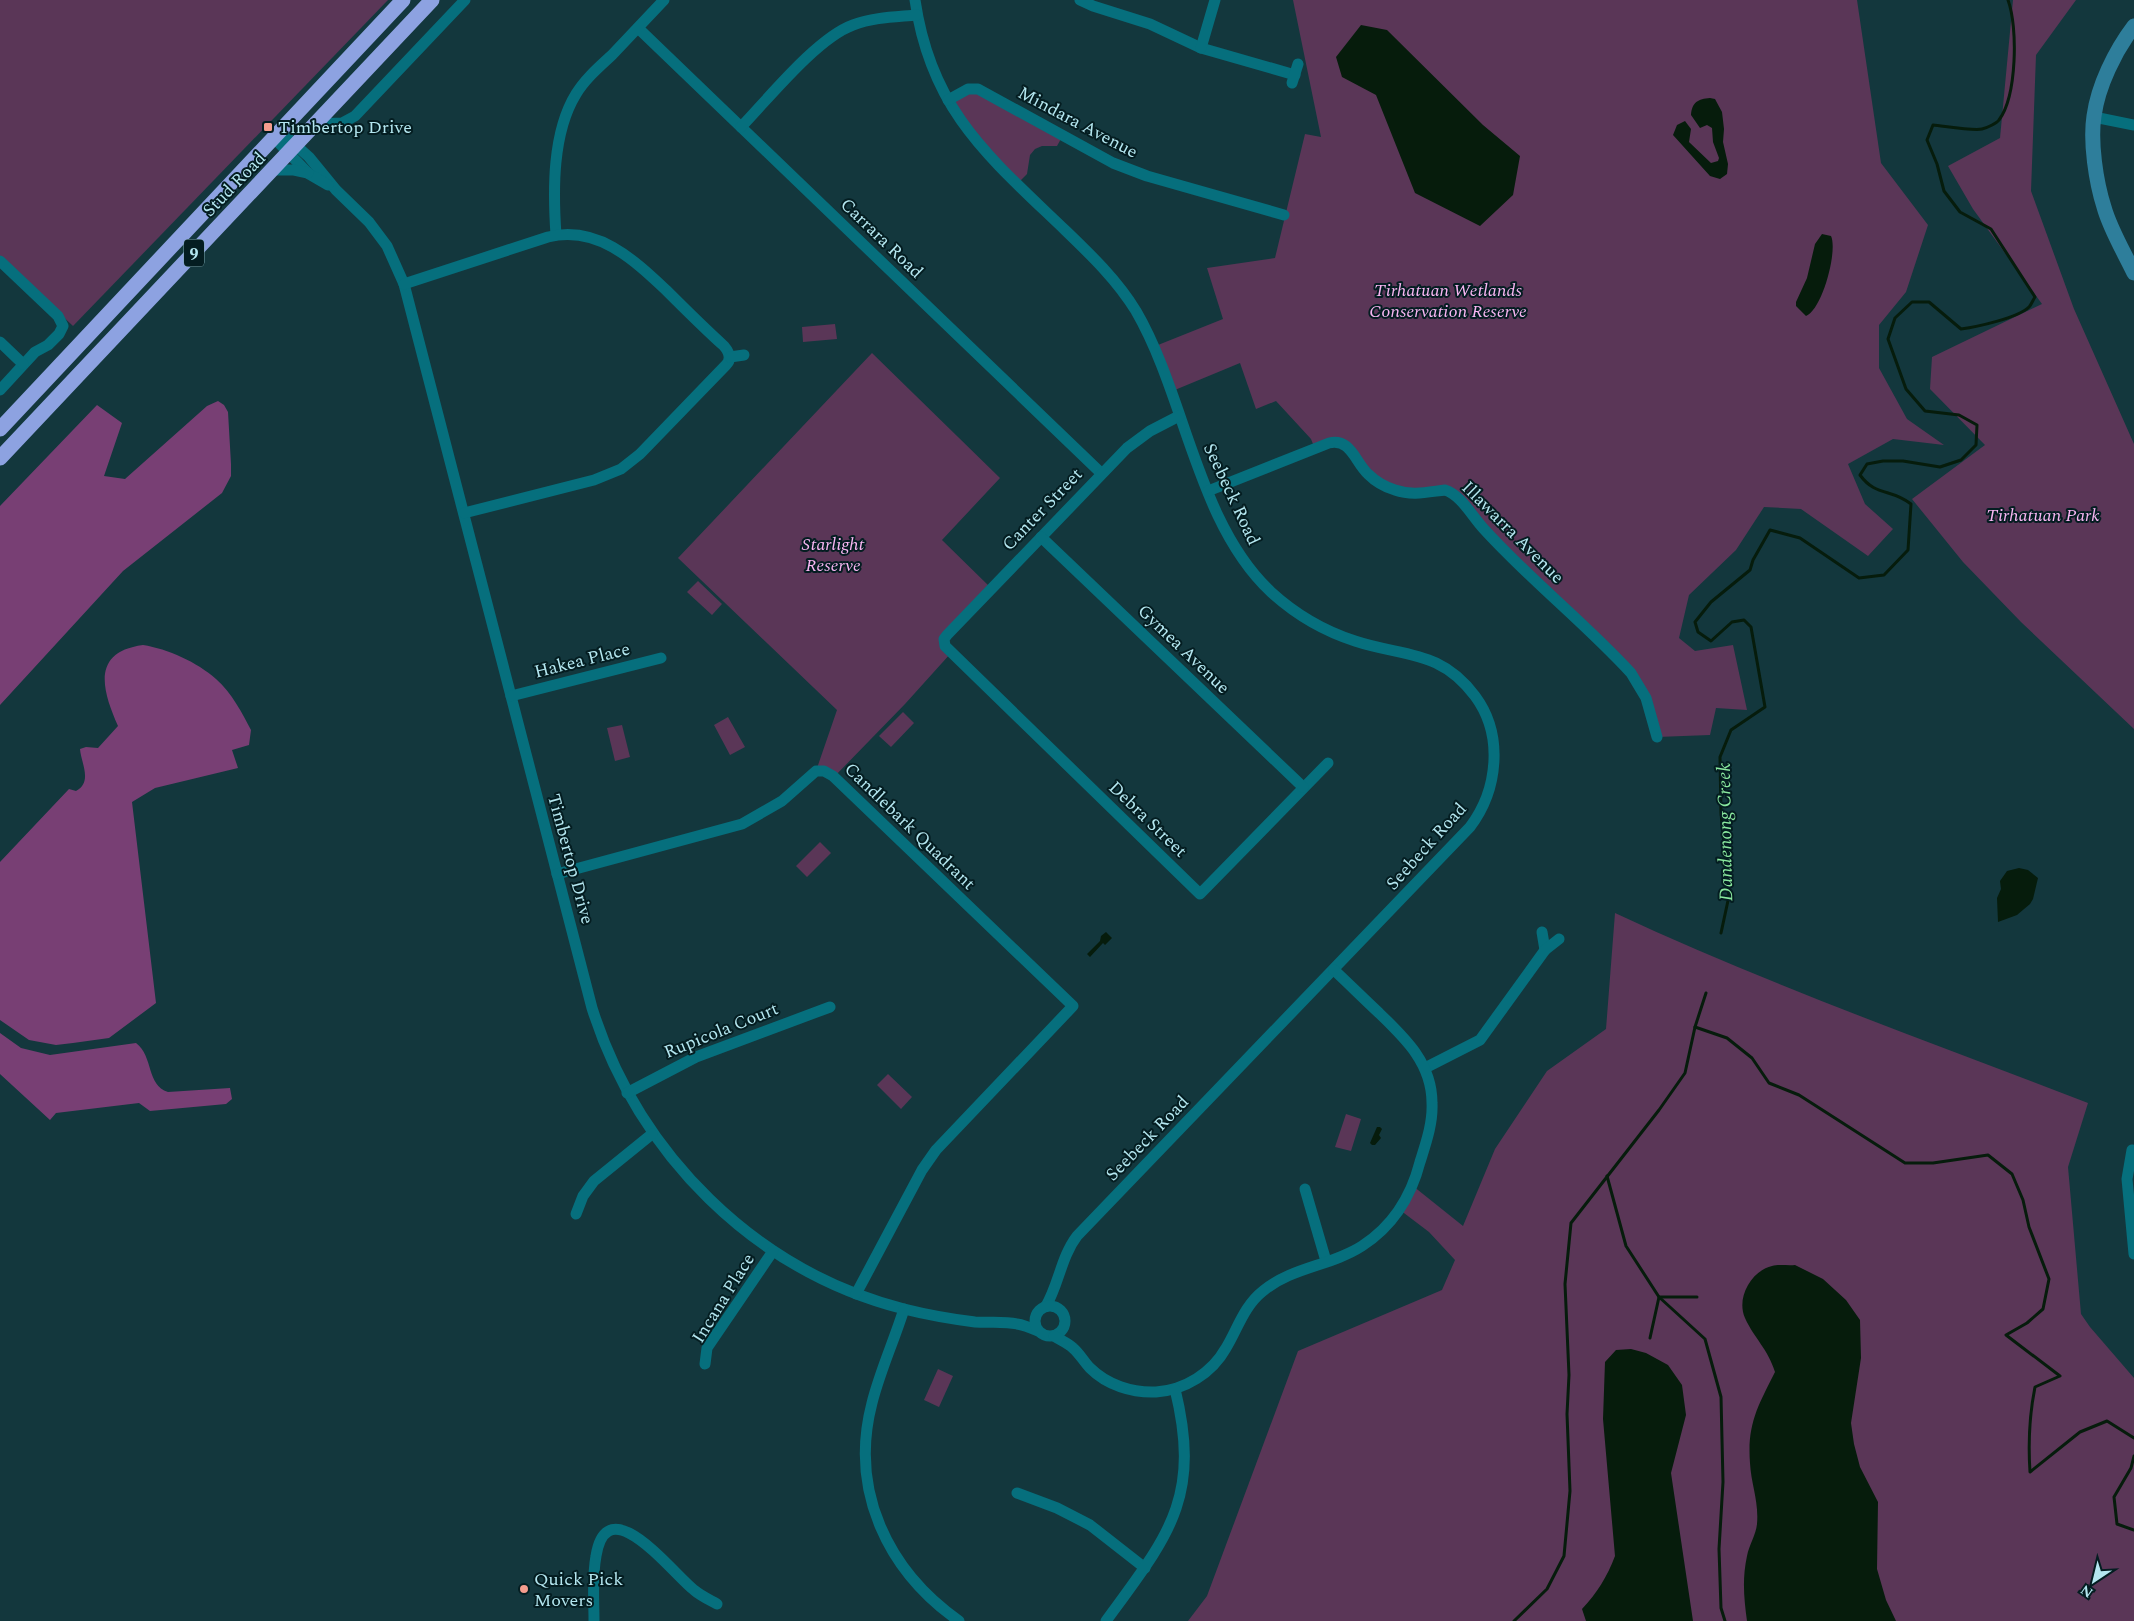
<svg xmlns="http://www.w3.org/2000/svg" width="2134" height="1621" font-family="Spectral,serif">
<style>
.green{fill:#5a3657}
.forest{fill:#783f74}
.water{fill:#061c0c}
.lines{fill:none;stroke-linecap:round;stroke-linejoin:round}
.stream{stroke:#061c0c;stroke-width:3}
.street{stroke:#066f7d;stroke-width:11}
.secondary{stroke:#2e7e9b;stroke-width:15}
.highway{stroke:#8da2e1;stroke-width:15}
.poi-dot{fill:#f59d8e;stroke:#041d21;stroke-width:2}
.labels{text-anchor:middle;stroke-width:4;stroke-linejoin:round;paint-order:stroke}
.shield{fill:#041d21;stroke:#7faab2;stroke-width:1}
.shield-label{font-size:16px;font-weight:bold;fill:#b4e7f0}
.street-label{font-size:18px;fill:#b4e7f0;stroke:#041d21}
.poi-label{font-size:18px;fill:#b4e7f0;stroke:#041d21;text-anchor:start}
.park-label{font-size:18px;font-style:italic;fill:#f9b6f3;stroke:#041d21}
.water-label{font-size:19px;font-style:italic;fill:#8ae99f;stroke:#041d21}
</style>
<rect width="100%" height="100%" fill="#13373d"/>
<g class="green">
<polygon points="0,0 388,0 73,326 0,257"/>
<polygon points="1293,0 1857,0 1881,163 1928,225 1906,292 1879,325 1879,368 1907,419 1944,445 1893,439 1848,464 1865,504 1893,529 1868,556 1801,509 1764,507 1736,550 1689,595 1679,638 1695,651 1733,645 1747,710 1716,708 1710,735 1657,737 1642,689 1456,497 1424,493 1378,482 1346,445 1315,449 1311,439 1276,401 1256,409 1240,363 1170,392 1153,347 1223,319 1207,268 1275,258 1305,134 1321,137"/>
<polygon points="2013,0 2076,0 2036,55 2031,191 2074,309 2134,444 2134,729 2021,622 1963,562 1912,499 1985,445 1930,389 1932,357 2042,304 1973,209 1948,166 2000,138"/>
<polygon points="968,89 1062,137 1057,146 1042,146 1035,149 1030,155 1027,174 1017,184 948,100"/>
<polygon points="835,324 837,339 803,342 802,327"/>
<polygon points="872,353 1000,478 942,540 991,588 947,635 951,653 905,704 834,777 816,771 837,710 678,558"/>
<polygon points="698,581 722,604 712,615 687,592"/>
<polygon points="903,712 914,723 891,747 879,736"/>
<polygon points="728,717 745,747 730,755 714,725"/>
<polygon points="622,725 630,757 615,761 607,728"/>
<polygon points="820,842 831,853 807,877 796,866"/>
<path d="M1615,913C1769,985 1930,1042 2088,1103L2068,1167L2081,1314L2090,1327L2134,1378V1621H1188L1207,1596L1298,1351L1442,1290L1455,1260L1429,1232L1400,1210L1413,1186L1463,1226L1495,1149L1547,1071L1606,1029Z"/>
<polygon points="888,1074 912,1097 901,1109 877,1085"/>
<polygon points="1346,1114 1361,1119 1351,1151 1335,1147"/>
<polygon points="938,1369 953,1376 939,1407 924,1400"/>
</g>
<g class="forest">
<polygon points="218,401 224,405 228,412 231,464 231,476 222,493 123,571 0,705 0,506 97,405 122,423 104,476 125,479 207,406"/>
<path d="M143,645C168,649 197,662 216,679C232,693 242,713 251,730L249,745L232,750L238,768L155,788L132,802L156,1003L109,1038L73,1043L56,1045L29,1040L0,1020V862L69,789L76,791C93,782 81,763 80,749L86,747L98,748L118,726C102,690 91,652 143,645Z"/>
<path d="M0,1033L21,1048L50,1055L136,1043C154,1057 146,1085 168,1092L230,1088L232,1099L226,1104L150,1111L139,1103L56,1113L50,1120L0,1074Z"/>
</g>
<g class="water">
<polygon points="1361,25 1387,30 1483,125 1520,156 1513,195 1480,226 1415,193 1376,95 1342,77 1336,57"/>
<path d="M1710,98L1715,99L1722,112L1724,129L1723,142L1728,164L1727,174L1720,179L1710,176L1673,135L1677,125L1685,121L1691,129L1689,142L1711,163L1718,161L1719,158L1713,142L1712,128L1707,125L1700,128L1691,115C1692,102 1698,99 1710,98Z"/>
<path d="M1822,234L1831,236C1838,251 1822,310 1806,316L1796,306V302L1807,278L1815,244Z"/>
<polygon points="2019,868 2028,870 2038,878 2033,899 2030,904 2017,915 1998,922 1997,898 2001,889 2000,881 2007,871"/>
<polygon points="1106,932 1112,938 1105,945 1103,943 1090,957 1087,954 1100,941 1101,936"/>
<polygon points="1377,1127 1380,1127 1382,1129 1379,1135 1381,1138 1375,1145 1372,1145 1370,1143"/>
<path d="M1795,1265L1823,1279L1846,1300L1860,1320L1861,1358L1851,1423L1854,1444L1860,1467L1878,1502L1877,1569L1886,1600L1896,1621H1747C1744,1599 1742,1579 1747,1556C1749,1545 1756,1535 1757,1524C1759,1501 1751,1484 1750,1463C1747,1424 1758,1406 1775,1372C1768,1349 1754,1338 1745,1318C1736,1298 1751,1271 1772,1266C1779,1264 1788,1266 1795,1265Z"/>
<path d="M1631,1349L1646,1353L1668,1365L1682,1385L1686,1415L1671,1473L1693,1621H1586L1582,1609C1597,1593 1607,1577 1615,1556L1603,1419L1605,1362L1616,1350Z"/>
</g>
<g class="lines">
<g class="stream">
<path d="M1721,933L1729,896L1721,813L1720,757L1731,730L1765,707L1751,627L1744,620L1732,622L1711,641L1698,632L1695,622L1711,602L1750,570L1753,560L1770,530L1800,538L1859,578L1884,575L1908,550L1911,504C1891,488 1876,497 1860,475L1867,464L1883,461H1903L1940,467L1961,460L1976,445L1977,425L1959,415L1925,411L1906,389L1888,339L1895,318L1912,302H1929L1961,329C1976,327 2018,318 2029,307C2031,305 2033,300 2035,297L1991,229L1960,212L1944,191L1937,164L1927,140L1933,125C1944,126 1973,131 1982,129C1987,128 1997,123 1999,120C2017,96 2018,27 2008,0"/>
<path d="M1706,993L1695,1027L1727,1038L1752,1058L1769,1083L1799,1095L1905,1163H1933L1988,1155L2012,1174L2023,1200L2029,1227L2049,1279L2043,1309L2027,1323L2006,1335L2060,1376L2035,1387C2029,1417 2028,1442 2030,1472L2080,1432L2107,1421L2134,1438"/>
<polyline points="1607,1176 1626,1246 1659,1297 1705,1339 1721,1397 1723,1482 1719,1549 1721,1608 1725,1621"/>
<polyline points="1650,1338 1659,1297 1697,1297"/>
<polyline points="2134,1456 2131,1468 2114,1497 2117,1524 2134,1530"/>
<polyline points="1514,1621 1547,1589 1564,1556 1570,1491 1567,1414 1569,1375 1565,1284 1571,1223 1659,1110 1685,1073 1695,1027"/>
</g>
<g class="street">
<path d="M915,0C931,111 989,157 1065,230C1091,255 1117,280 1136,311C1186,397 1197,523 1271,592C1295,614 1324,631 1355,641C1403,657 1440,649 1475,696C1504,735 1498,790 1470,827L1077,1236C1061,1257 1059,1284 1046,1306"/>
<polyline points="1080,0 1093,6 1150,24 1201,48 1295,75"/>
<polyline points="638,28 1101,473"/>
<polyline points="1201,48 1215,0"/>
<polyline points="1292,83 1298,64"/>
<polyline points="948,100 968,89 978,89 1113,163 1147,176 1284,215"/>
<polyline points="2094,117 2134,125"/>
<polyline points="317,124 342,123 355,116 465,0"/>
<path d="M741,127C769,98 817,38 853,25C874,17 896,17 917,15"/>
<path d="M280,131L309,157L336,190L369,222L387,246L404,284L592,1008C638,1154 755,1271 904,1309C928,1315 951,1319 975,1322C989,1323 1004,1321 1017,1324C1024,1325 1031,1328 1038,1331"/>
<polyline points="274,138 309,174 328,185"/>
<polyline points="273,170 294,170 308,173"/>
<path d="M556,235C553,191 552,133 576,94C585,79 599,67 612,55C629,37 647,18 664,0"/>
<polyline points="0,261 58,316 63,326 59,334 48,345 35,352 0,390"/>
<path d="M404,284L548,237C597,225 633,259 666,290C685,309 704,328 724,346C729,352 732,359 726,365L640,454L621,469L594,480L464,513"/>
<polyline points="0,342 23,364"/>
<polyline points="730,357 744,355"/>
<polyline points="1179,416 1150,431 1127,448 947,635 944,639 945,646 1200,894 1328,763"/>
<path d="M1208,491L1329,443C1351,438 1355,462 1368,474C1375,481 1385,487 1395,490C1412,496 1428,492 1445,490C1461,495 1472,516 1483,528C1529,579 1584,622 1631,673L1646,698L1657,737"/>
<polyline points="1041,537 1303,787"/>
<polyline points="511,696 661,658"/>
<polyline points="557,874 742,824 782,801 816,771 824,771 833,776 1073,1006 936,1150 922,1170 856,1294"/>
<polyline points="1542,932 1545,950"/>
<polyline points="1425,1068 1480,1040 1545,950 1559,939"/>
<polyline points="627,1093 696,1057 830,1007"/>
<polyline points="2132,1150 2127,1179 2134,1254"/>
<polyline points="1305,1189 1326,1261"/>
<polyline points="576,1214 583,1196 594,1181 652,1134"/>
<circle cx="1050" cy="1321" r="15"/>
<path d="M904,1309C894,1341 880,1371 872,1403C849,1491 888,1571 959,1621"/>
<path d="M1054,1336C1060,1340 1068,1343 1073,1348C1080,1354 1084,1362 1090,1368C1107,1385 1132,1393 1156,1392C1185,1390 1212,1373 1226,1348C1238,1328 1244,1306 1263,1291C1292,1267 1331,1266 1362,1246C1393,1226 1411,1197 1420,1162C1426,1143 1433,1123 1432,1103C1432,1063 1405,1038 1378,1012C1363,998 1349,984 1334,970"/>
<polyline points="705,1364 707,1348 773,1251"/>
<polyline points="1017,1493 1057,1508 1090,1525 1145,1568"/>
<path d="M594,1621C594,1600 592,1577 596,1556C607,1486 673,1574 694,1590C701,1596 710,1600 717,1604"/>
<path d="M1106,1621C1168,1536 1202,1499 1175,1389"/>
</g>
<path class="secondary" d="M2134,26C2115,51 2098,86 2094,116C2090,142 2096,182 2104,207C2110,229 2124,252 2134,273"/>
<g class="highway">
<polyline points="0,429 403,0"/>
<polyline points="0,458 432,0"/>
</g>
</g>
<g class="poi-dot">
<rect x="263" y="122" width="10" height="10" rx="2.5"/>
<circle cx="524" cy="1589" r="5"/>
</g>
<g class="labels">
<rect class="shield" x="184" y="239.5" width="20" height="27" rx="4"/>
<g class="shield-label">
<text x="194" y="259">9</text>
</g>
<g class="street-label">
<text transform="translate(1078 122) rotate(28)" y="6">Mindara Avenue</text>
<text transform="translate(234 184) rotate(-46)" y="6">Stud Road</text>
<text transform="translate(882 238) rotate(44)" y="6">Carrara Road</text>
<text transform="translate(1232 494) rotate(65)" y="6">Seebeck Road</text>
<text transform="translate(1042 509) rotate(-46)" y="6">Canter Street</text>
<text transform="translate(1513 532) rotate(45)" y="6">Illawarra Avenue</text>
<text transform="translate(1184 649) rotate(44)" y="6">Gymea Avenue</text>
<text transform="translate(582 660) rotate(-14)" y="6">Hakea Place</text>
<text transform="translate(1148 819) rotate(44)" y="6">Debra Street</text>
<text transform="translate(910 826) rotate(44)" y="6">Candlebark Quadrant</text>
<text transform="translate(1426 846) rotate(-48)" y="6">Seebeck Road</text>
<text transform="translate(571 859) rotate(75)" y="6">Timbertop Drive</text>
<text transform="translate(721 1030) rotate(-22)" y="6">Rupicola Court</text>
<text transform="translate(1147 1138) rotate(-46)" y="6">Seebeck Road</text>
<text transform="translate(723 1298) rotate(-58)" y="6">Incana Place</text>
</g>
<g class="poi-label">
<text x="278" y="133">Timbertop Drive</text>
<text x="534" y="1585">Quick Pick<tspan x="534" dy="21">Movers</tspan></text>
</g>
<g class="park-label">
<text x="1448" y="296">Tirhatuan Wetlands<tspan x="1448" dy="21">Conservation Reserve</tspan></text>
<text x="2043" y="521">Tirhatuan Park</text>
<text x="833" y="550">Starlight<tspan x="833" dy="21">Reserve</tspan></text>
</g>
<g class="water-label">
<text transform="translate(1724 832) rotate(-91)" y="7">Dandenong Creek</text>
</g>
</g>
<g transform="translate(2094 1581) rotate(215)" stroke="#041d21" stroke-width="4" paint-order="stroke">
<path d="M0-4L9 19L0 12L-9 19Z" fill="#b4e7f0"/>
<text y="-8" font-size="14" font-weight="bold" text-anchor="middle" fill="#b4e7f0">N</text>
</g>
</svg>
